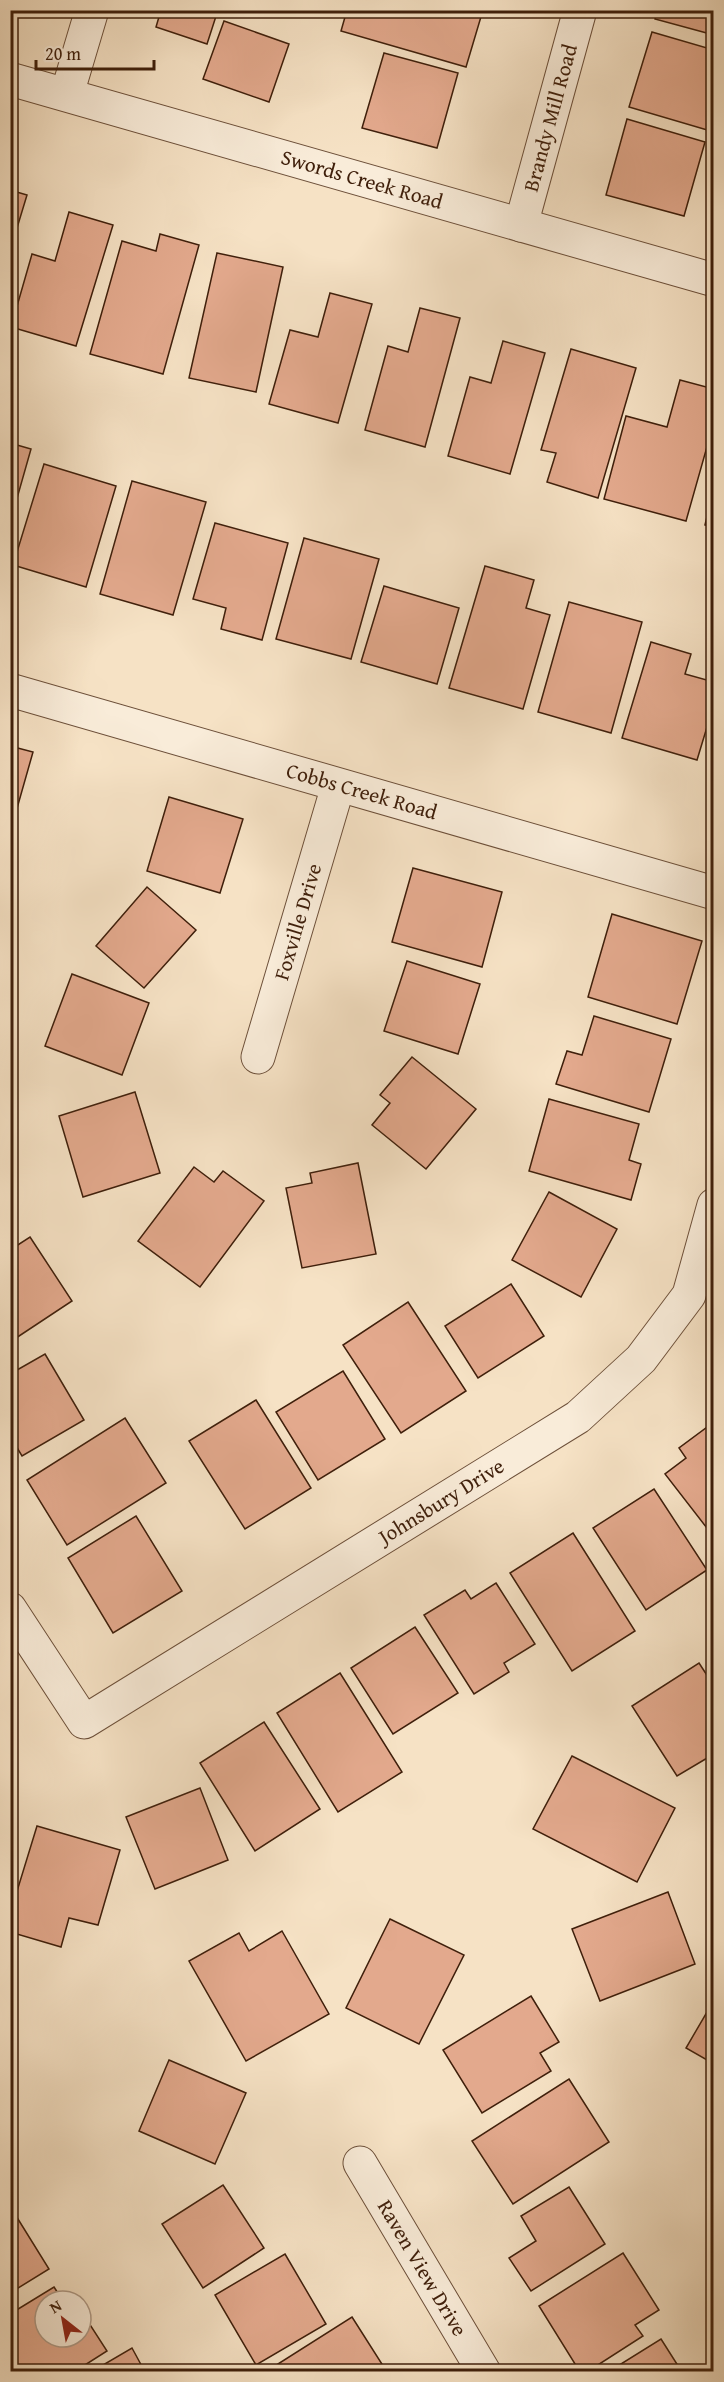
<svg xmlns="http://www.w3.org/2000/svg" width="724" height="2382" font-family="'Gentium Book Plus',serif">
<style>
.building{fill:#e3a98d;stroke:#3f1f0b;stroke-width:1.5}
.lines{fill:none;stroke-linecap:round;stroke-linejoin:round}
.minor-casing{stroke:#6d503a;stroke-width:35}
.minor{stroke:#f9ecd9;stroke-width:33}
.labels{text-anchor:middle;stroke-width:5;stroke-linejoin:round;paint-order:stroke}
.street-label{font-size:21px;fill:#3f1f0b;stroke:#f9ecd9}
</style>
<rect width="100%" height="100%" fill="#f6e2c5"/>
<filter id="stains"><feTurbulence type="fractalNoise" baseFrequency=".00333" numOctaves="4"/><feColorMatrix values="0 0 0 0 .2 0 0 0 0 .09 0 0 0 0 .02 0 0 0 .5 -.17"/></filter>
<radialGradient id="worn" r=".72"><stop offset=".6" stop-color="#630" stop-opacity="0"/><stop offset="1" stop-color="#630" stop-opacity=".3"/></radialGradient>
<g class="building">
<polygon points="161,10 218,10 207,44 156,27"/>
<polygon points="347,10 483,10 466,67 341,31"/>
<polygon points="657,10 714,10 714,35 655,19"/>
<polygon points="224,21 289,44 269,102 203,79"/>
<polygon points="652,32 714,50 714,132 629,107"/>
<polygon points="384,53 458,73 437,148 362,128"/>
<polygon points="627,119 705,142 684,216 606,195"/>
<polygon points="10,190 27,195 10,251"/>
<polygon points="69,212 113,225 76,346 11,327 32,254 55,261"/>
<polygon points="160,234 199,245 163,374 90,354 122,241 156,251"/>
<polygon points="217,253 283,267 256,392 189,378"/>
<polygon points="330,293 372,304 338,423 269,404 290,330 318,337"/>
<polygon points="420,308 460,318 425,447 365,430 388,346 408,352"/>
<polygon points="503,341 545,353 510,474 448,456 470,377 491,383"/>
<polygon points="571,349 636,368 598,498 547,482 556,453 541,450"/>
<polygon points="680,380 714,389 714,422 686,521 604,499 626,416 667,427"/>
<polygon points="10,443 31,449 10,523"/>
<polygon points="44,464 116,486 86,587 13,565"/>
<polygon points="132,481 206,502 173,615 100,594"/>
<polygon points="714,488 714,527 705,525"/>
<polygon points="215,523 288,543 262,640 221,629 226,608 193,599"/>
<polygon points="304,538 379,559 351,659 276,639"/>
<polygon points="485,566 534,580 526,608 550,615 523,709 449,688"/>
<polygon points="384,586 459,608 437,684 361,662"/>
<polygon points="569,602 642,622 611,733 538,712"/>
<polygon points="651,642 691,654 685,674 714,682 714,704 697,760 622,738"/>
<polygon points="10,746 33,752 10,833"/>
<polygon points="169,797 243,819 220,893 147,871"/>
<polygon points="413,868 502,892 482,967 392,942"/>
<polygon points="147,887 196,930 144,988 96,946"/>
<polygon points="612,914 702,941 677,1024 588,997"/>
<polygon points="407,961 480,984 458,1054 384,1031"/>
<polygon points="72,974 149,1003 122,1075 45,1046"/>
<polygon points="594,1016 671,1039 649,1112 556,1084 567,1051 582,1055"/>
<polygon points="412,1057 476,1109 426,1169 372,1125 390,1103 380,1095"/>
<polygon points="135,1092 160,1173 83,1197 59,1116"/>
<polygon points="549,1099 639,1124 629,1160 641,1164 631,1200 529,1171"/>
<polygon points="358,1163 376,1254 302,1268 286,1188 312,1183 310,1173"/>
<polygon points="194,1167 214,1182 223,1171 264,1201 200,1287 138,1241"/>
<polygon points="549,1192 617,1229 581,1297 512,1260"/>
<polygon points="30,1237 72,1301 10,1342 10,1250"/>
<polygon points="511,1284 544,1336 478,1378 445,1326"/>
<polygon points="408,1302 466,1391 401,1433 343,1345"/>
<polygon points="45,1354 84,1420 22,1456 10,1436 10,1374"/>
<polygon points="343,1371 385,1439 318,1480 276,1412"/>
<polygon points="256,1400 311,1488 245,1529 189,1441"/>
<polygon points="125,1418 166,1483 67,1545 27,1480"/>
<polygon points="714,1422 714,1529 710,1532 665,1474 686,1458 679,1448"/>
<polygon points="654,1489 707,1570 646,1610 593,1528"/>
<polygon points="136,1516 182,1591 113,1633 68,1558"/>
<polygon points="573,1533 635,1631 572,1671 510,1573"/>
<polygon points="496,1583 535,1644 504,1663 509,1672 474,1694 424,1615 465,1590 471,1599"/>
<polygon points="415,1627 458,1693 393,1734 351,1668"/>
<polygon points="699,1663 714,1686 714,1754 677,1776 632,1706"/>
<polygon points="340,1673 402,1772 338,1812 277,1713"/>
<polygon points="264,1722 320,1809 255,1851 200,1763"/>
<polygon points="572,1756 675,1808 637,1882 533,1829"/>
<polygon points="200,1788 228,1860 155,1889 126,1817"/>
<polygon points="37,1826 120,1850 98,1925 69,1918 61,1947 10,1932 10,1914"/>
<polygon points="668,1892 695,1964 600,2001 572,1929"/>
<polygon points="390,1919 464,1955 419,2044 346,2008"/>
<polygon points="282,1931 329,2014 246,2061 189,1961 239,1933 249,1951"/>
<polygon points="531,1996 559,2042 540,2053 551,2071 482,2113 443,2050"/>
<polygon points="714,2000 714,2064 686,2048"/>
<polygon points="169,2060 246,2093 215,2164 139,2131"/>
<polygon points="569,2079 609,2142 513,2204 472,2141"/>
<polygon points="223,2185 264,2248 203,2288 162,2224"/>
<polygon points="569,2187 605,2244 531,2291 509,2258 536,2241 521,2216"/>
<polygon points="13,2211 49,2269 10,2293 10,2212"/>
<polygon points="623,2253 659,2310 635,2325 643,2336 587,2372 580,2372 539,2306"/>
<polygon points="285,2254 326,2324 256,2365 215,2295"/>
<polygon points="54,2287 63,2301 45,2301 45,2337 81,2337 81,2324 87,2320 107,2351 74,2372 10,2372 10,2314"/>
<polygon points="352,2317 387,2372 272,2372 270,2369"/>
<polygon points="661,2339 682,2372 608,2372"/>
<polygon points="132,2348 145,2372 91,2372"/>
</g>
<g class="lines">
<defs>
<g id="minor">
<path id="s1" d="M10,79L714,280"/>
<polyline points="67,94 92,10"/>
<path id="s2" d="M521,225L580,10"/>
<path id="s3" d="M10,690L714,893"/>
<path id="s4" d="M258,1057L338,786"/>
<path id="s5" d="M10,1609L84,1722L578,1417L641,1359L689,1295L714,1205"/>
<path id="s6" d="M360,2163L484,2372"/>
</g>
</defs>
<use href="#minor" class="minor-casing"/>
<use href="#minor" class="minor"/>
</g>
<g class="labels">
<g class="street-label">
<text dy="7" stroke="none"><textPath href="#s2" startOffset="111">Brandy Mill Road</textPath></text>
<text dy="7" stroke="none"><textPath href="#s1" startOffset="366">Swords Creek Road</textPath></text>
<text dy="7" stroke="none"><textPath href="#s3" startOffset="366">Cobbs Creek Road</textPath></text>
<text dy="7" stroke="none"><textPath href="#s4" startOffset="141">Foxville Drive</textPath></text>
<text dy="7" stroke="none"><textPath href="#s5" startOffset="555">Johnsbury Drive</textPath></text>
<text dy="7" stroke="none"><textPath href="#s6" startOffset="122">Raven View Drive</textPath></text>
</g>
</g>
<rect width="724" height="2382" fill="none" stroke="#f6e2c5" stroke-width="36"/>
<rect x="12" y="12" width="700" height="2358" fill="none" stroke="#3f1f0b" stroke-width="3"/>
<rect x="18" y="18" width="688" height="2346" fill="none" stroke="#3f1f0b" stroke-width="1.5"/>
<g transform="translate(63 2319) rotate(329)"><circle r="28" fill="#f9ecd9" stroke="#af9a87" stroke-width="1.5"/>
<path d="M0-4.5L10 22L0 15L-10 22Z" fill="#8f2418"/>
<text y="-9" font-size="16" font-weight="bold" text-anchor="middle" fill="#3f1f0b">N</text>
</g>
<path d="M36 60v9h118v-9" fill="none" stroke="#3f1f0b" stroke-width="3"/>
<text x="45" y="60" font-size="18" fill="#3f1f0b" stroke="#f9ecd9" stroke-width="4.5" paint-order="stroke">20 m</text>
<rect width="100%" height="100%" filter="url(#stains)"/>
<rect width="100%" height="100%" fill="url(#worn)"/>
</svg>
